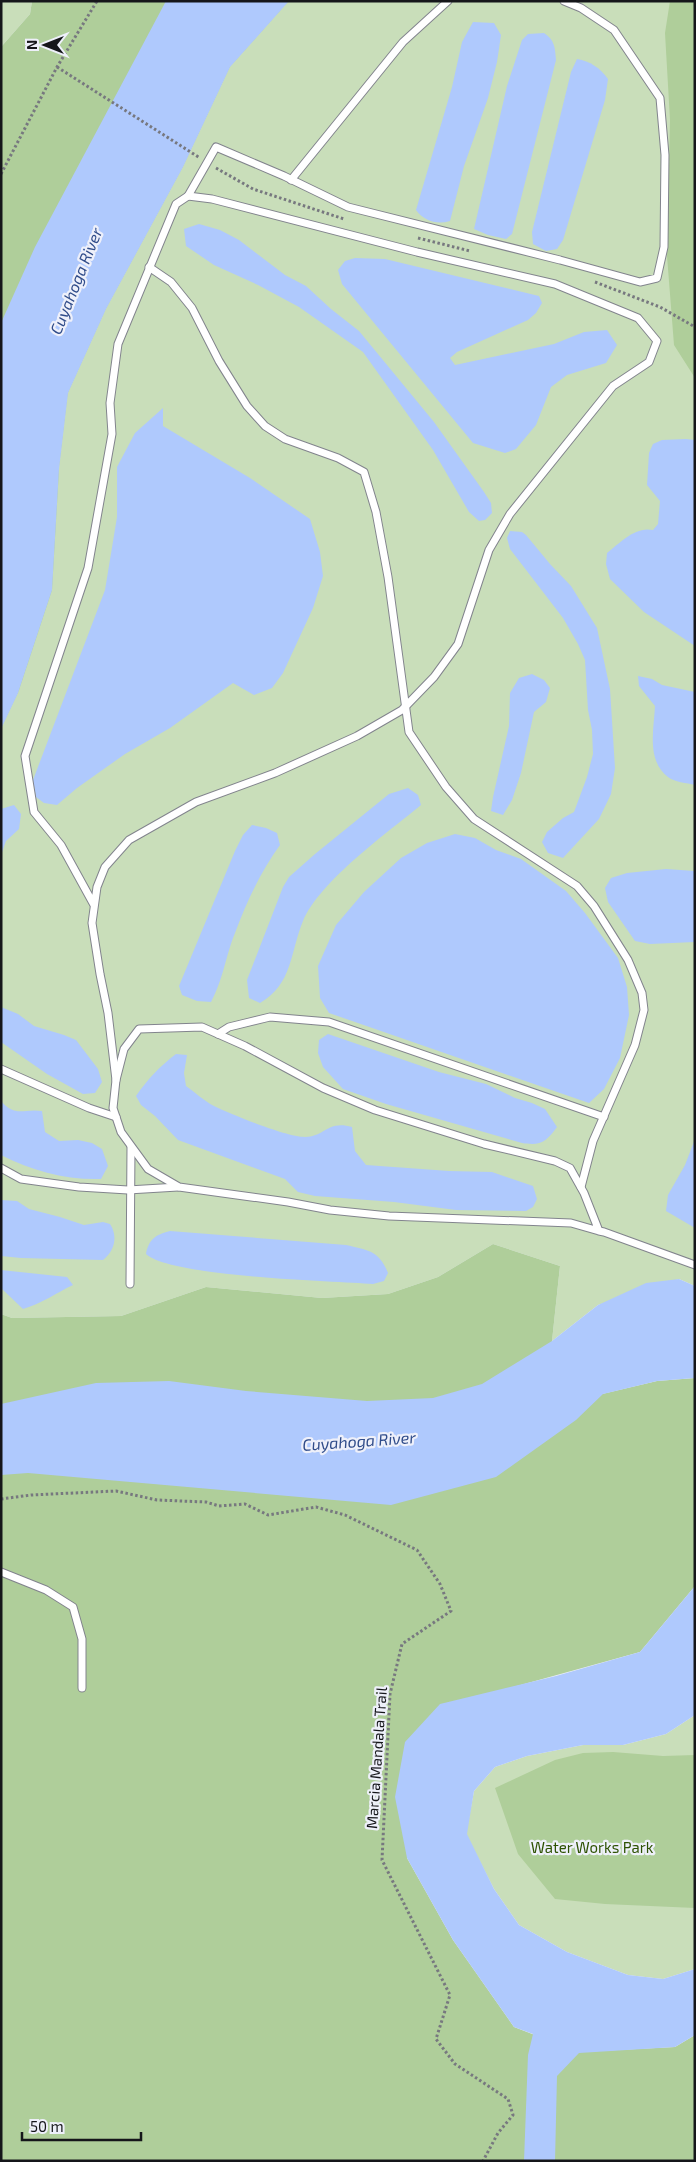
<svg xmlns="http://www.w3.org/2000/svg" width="696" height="2162" font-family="'Exo 2',sans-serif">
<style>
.green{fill:#c9deba}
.forest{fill:#afce9a}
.water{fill:#afc9fd}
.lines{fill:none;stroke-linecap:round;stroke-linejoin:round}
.lane-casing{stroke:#82848d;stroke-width:9}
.path{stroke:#77787f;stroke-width:3;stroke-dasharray:2.5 2.5;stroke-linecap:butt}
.lane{stroke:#fff;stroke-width:7}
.labels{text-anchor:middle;stroke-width:4.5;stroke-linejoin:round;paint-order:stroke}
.street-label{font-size:15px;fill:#15161a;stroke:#eef0fa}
.park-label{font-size:15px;fill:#2e5203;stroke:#eef0fa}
.water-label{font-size:16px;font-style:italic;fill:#304c8a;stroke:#eef0fa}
</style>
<rect width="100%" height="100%" fill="#eef0fa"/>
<g class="green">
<polygon points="1,1 32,1 30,14 1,47"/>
<polygon points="289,1 695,1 695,1286 679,1279 598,1305 552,1341 560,1266 493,1244 438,1277 388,1294 322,1298 206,1287 121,1316 12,1318 1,1314 1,729 18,693 59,469 68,393 106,309 183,167 230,67"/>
<polygon points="695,1715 695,1969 663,1979 628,1975 567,1952 519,1925 494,1889 466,1834 474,1791 495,1767 527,1756 583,1745 623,1745 666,1734"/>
</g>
<g class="forest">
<polygon points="32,1 289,1 230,67 183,167 106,309 68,393 59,469 52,590 18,693 1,729 1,47 30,14"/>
<polygon points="670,1 695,1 695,378 674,345 667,256 670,120 665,33"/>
<polygon points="493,1244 560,1266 552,1341 602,1394 657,1381 695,1378 695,1586 640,1652 506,1689 407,1858 453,1940 514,2027 579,2052 675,2047 695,2035 695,2161 1,2161 1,1314 12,1318 121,1316 206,1287 322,1298 388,1294 438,1277"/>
<polygon points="613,1752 663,1756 695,1755 695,1908 605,1904 555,1899 518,1854 495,1788 555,1760 583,1753"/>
</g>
<g class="water">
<polygon points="166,1 289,1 230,67 183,167 106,309 68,393 59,469 52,590 18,693 1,729 1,323 35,247"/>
<path d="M473,22L494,23L501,35L497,62L488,98L464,166L450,221C437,225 424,221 416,210L452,87L462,42Z"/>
<path d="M544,33C555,40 555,48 556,60L512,234L506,239L488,235L474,229L507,86L522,40L528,34Z"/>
<path d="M577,59C590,61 600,68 608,79L605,100L563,240L557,249L546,251L533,244L532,232L571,72Z"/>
<polygon points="199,224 220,230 239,240 285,275 306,286 331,309 359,331 434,422 484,492 491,503 492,513 485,520 479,521 469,512 433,450 363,352 299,307 258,285 214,265 186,246 184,229"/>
<polygon points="355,258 385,259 539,296 542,303 536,313 528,320 457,352 450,358 455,365 554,344 584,332 607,330 617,345 606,363 567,375 551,387 536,425 516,449 505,453 473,443 342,284 338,270 345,261"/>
<polygon points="163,408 163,426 250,478 310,519 320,552 323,576 313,608 283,673 272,688 254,695 233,683 170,728 125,754 77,788 57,805 44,803 36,797 33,780 105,590 117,517 117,467 135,433"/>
<path d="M686,439L695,440V646L644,612L610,579L606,564L607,553C620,543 635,526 653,530L658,524L660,501L647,485L649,453L653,444L662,440Z"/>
<polygon points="510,531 522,532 526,535 550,564 571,586 597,628 610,689 615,768 611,794 599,819 563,858 548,853 542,842 547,832 563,818 574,812 587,777 593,754 592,730 588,710 585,660 578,644 563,618 510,549 507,538"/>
<polygon points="532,674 544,680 550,688 546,702 534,712 521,773 512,800 503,815 491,811 493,797 509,726 510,693 519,678"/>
<path d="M638,676L652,679L662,685L695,692V785C687,783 674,782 668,777C646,760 654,729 655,706L639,686Z"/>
<path d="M408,788L418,795L421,805C387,833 320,881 303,921C290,952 293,984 260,1003L249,998L247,980L283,887L289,877L315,854L389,794Z"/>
<polygon points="14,805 21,814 19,829 6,841 1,855 1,809"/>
<path d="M252,825L266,828L277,833L280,845C261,871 246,903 235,933C225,958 224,977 211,1002L197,1001L182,995L179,986L235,851L243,835Z"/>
<polygon points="455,834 475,838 496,850 521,859 566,891 585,913 618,958 627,987 629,1015 620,1058 604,1089 589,1103 329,1013 320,998 318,966 336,925 364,892 401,858 427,843"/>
<polygon points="666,869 695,871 695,942 650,944 635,941 608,902 605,888 611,878 627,873"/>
<polygon points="1,1007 18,1014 34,1026 64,1035 76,1040 98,1069 102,1082 95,1093 83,1094 47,1074 1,1042"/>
<path d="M328,1034L439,1072L486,1084L515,1098L532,1103L545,1109L557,1127C546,1142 541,1146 522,1143L386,1104L343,1089L323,1067L318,1053L319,1040Z"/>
<path d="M176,1054L187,1055L184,1073L186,1086C195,1092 204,1101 214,1106C233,1115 286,1137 305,1137C325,1137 327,1120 352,1127L355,1151L366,1165L449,1171L492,1172L533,1186L537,1199L533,1207L526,1211L456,1210L394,1202L315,1196L298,1192L285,1179L178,1140L155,1116L141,1105L136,1096C147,1080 160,1066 176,1054Z"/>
<path d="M1,1101C16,1118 23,1108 42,1111L45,1132L59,1141L78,1140L92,1143L102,1149L108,1166L101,1179C65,1180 33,1171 1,1155Z"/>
<polygon points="695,1139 695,1228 666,1211 668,1195 685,1165"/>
<path d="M1,1200L17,1201L29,1209L60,1217L84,1225L103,1222L110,1224C118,1236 115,1251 103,1260L21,1258L1,1256Z"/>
<path d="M170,1231L346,1245C367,1250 379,1250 388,1273L384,1281L373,1284C332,1281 171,1277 146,1254C149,1239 155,1235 170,1231Z"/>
<path d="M1,1270L67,1277L73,1285C56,1293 41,1304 23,1309L1,1288Z"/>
<polygon points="679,1279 695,1286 695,1378 657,1381 603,1394 576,1420 496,1477 391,1505 28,1473 1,1475 1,1404 96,1383 169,1381 246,1391 367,1401 433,1398 482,1384 552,1341 598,1305 646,1283"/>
<polygon points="695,1586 695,1715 666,1734 623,1745 583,1745 527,1756 495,1767 474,1791 467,1834 494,1889 519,1925 567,1952 628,1975 663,1979 695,1969 695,2035 675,2047 579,2053 557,2076 555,2161 524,2161 528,2055 533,2034 514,2027 453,1940 407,1858 395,1797 405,1742 440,1704 556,1676 640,1652"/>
</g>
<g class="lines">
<defs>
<g id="lane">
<polyline points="291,180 403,42 448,1"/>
<polyline points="188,196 216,147 284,176 348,207 560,260 640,282 657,278 664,247 665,155 660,98 614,30 581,8 564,1"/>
<polyline points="149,267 171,282 192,308 219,361 247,406 265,426 285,439 338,458 364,472 376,512 388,577 409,732 446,787 474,819 577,886 594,906 628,960 642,993 644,1010 635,1045 593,1141 581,1187"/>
<polyline points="94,905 61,845 34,812 25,756 88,568 112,434 110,403 118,344 176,204 188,196 212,199 417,252 555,284 638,318 657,341 649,362 613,386 510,514 489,550 458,644 434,677 402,710 357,736 275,773 196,802 129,840 105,867 97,887 92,923 100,974 108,1013 116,1080"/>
<polyline points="218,1034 229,1027 270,1017 329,1022 604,1117"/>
<polyline points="1,1069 89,1108 116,1117"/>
<polyline points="1,1168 21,1179 79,1187 128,1190 178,1187"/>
<polyline points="599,1231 584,1193 570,1168 555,1161 484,1144 375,1110 323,1088 245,1046 202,1027 139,1029 124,1049 116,1080 113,1108 121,1132 148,1169 179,1187 288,1202 330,1210 389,1216 571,1223 599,1231 604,1232 695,1265"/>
<polyline points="130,1284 131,1147"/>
<polyline points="1,1572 46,1590 73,1607 82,1639 82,1688"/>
</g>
</defs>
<use href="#lane" class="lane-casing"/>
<g class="path">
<polyline points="57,67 200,158"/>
<polyline points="216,168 253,189 344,219"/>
<polyline points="1,174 57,67 97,1"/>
<polyline points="418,238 470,251"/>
<polyline points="595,282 660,307 695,327"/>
<polyline points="1,1499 31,1495 116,1491 157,1500 206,1502 219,1506 245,1504 268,1515 316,1507 345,1515 417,1550 440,1584 451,1611 402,1644 390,1694 382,1860 450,1995 436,2039 455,2064 508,2099 513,2115 498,2133 483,2161"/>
</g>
<use href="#lane" class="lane"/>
</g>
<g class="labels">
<g class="street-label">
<text transform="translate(377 1758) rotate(-86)" y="5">Marcia Mandala Trail</text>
</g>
<g class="park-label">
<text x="592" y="1853">Water Works Park</text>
</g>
<g class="water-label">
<text transform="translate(76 281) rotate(-68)" y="6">Cuyahoga River</text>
<text transform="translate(359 1441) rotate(-4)" y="6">Cuyahoga River</text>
</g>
</g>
<rect width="696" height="2162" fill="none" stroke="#15161a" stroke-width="5"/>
<g transform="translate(45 45) rotate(270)" stroke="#eef0fa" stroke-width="4" paint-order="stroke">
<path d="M0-4L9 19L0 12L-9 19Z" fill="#15161a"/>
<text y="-8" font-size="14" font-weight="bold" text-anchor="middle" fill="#15161a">N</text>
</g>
<path d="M22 2132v8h119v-8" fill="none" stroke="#15161a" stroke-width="2.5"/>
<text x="30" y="2132" font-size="15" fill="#15161a" stroke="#eef0fa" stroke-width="4" paint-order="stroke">50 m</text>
</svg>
